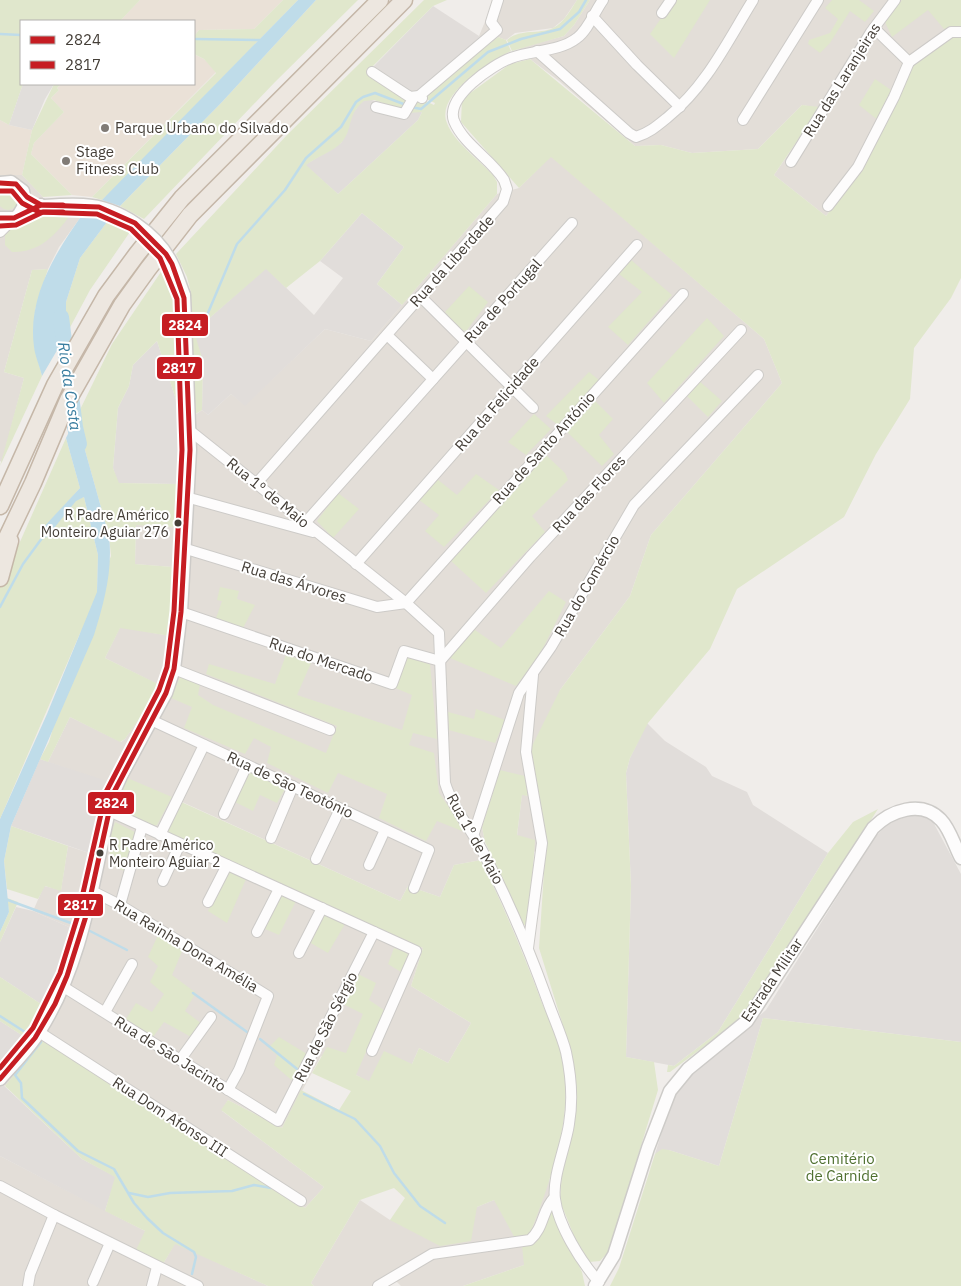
<svg xmlns="http://www.w3.org/2000/svg" width="961" height="1286" font-family="'IBM Plex Sans',sans-serif">
<style>
.residential{fill:#e3ded8}
.commercial{fill:#eae1d7}
.industrial{fill:#e1ddda}
.green{fill:#e0e7cc}
.parking{fill:#e1dedb}
.water{fill:#bfdce9}
.lines{fill:none;stroke-linecap:round;stroke-linejoin:round}
.stream{stroke:#bfdce9;stroke-width:2.5}
.river{stroke:#bfdce9;stroke-width:16}
.minor-casing{stroke:#cdcbc8;stroke-width:12}
.tertiary-casing{stroke:#cdcbc8;stroke-width:15}
.trunk-casing{stroke:#c5b7a8;stroke-width:19}
.minor{stroke:#fdfcfc;stroke-width:10}
.tertiary{stroke:#fdfcfc;stroke-width:12}
.trunk{stroke:#ede7e0;stroke-width:16}
.tertiary-bridge-casing{stroke:#cdcbc8;stroke-width:15;stroke-linecap:butt}
.tertiary-bridge{stroke:#fdfcfc;stroke-width:12}
.bus-1-casing{stroke:#fff;stroke-width:9}
.bus-2-casing{stroke:#fff;stroke-width:9}
.bus-1{stroke:#c61d23;stroke-width:5}
.bus-2{stroke:#c61d23;stroke-width:5}
.poi-dot{fill:#807b76;stroke:#fff;stroke-width:2}
.bus-dot{fill:#443e37;stroke:#fff;stroke-width:2}
.labels{text-anchor:middle;stroke-width:4;stroke-linejoin:round;paint-order:stroke}
.bus-label{font-size:14px;fill:#443e37;stroke:#fff;text-anchor:end}
.street-label{font-size:15px;fill:#443e37;stroke:#fff}
.poi-label{font-size:15px;fill:#443e37;stroke:#fff;text-anchor:start}
.park-label{font-size:15px;fill:#4f7030;stroke:#fff}
.water-label{font-size:16px;font-style:italic;fill:#397d9f;stroke:#fff}
.line-badge{stroke:#fff;stroke-width:2}
.badge-label{font-size:14px;text-anchor:middle;font-weight:bold;fill:#fff}
</style>
<rect width="100%" height="100%" fill="#f0edea"/>
<g class="residential">
<polygon points="494,0 577,0 564,19 553,28 515,33 506,40 498,37 485,47 479,36"/>
<polygon points="590,0 961,0 961,36 899,98 866,163 826,216 774,175 820,108 802,105 758,149 692,153 661,145 635,146 559,81 530,59 520,48 564,36 574,25"/>
<polygon points="551,156 764,339 782,383 651,535 630,596 560,690 546,841 536,853 517,836 522,794 528,796 500,770 482,827 485,842 474,848 481,860 454,865 440,897 408,886 400,901 180,801 167,829 169,833 423,948 411,986 471,1023 448,1063 419,1048 412,1064 369,1082 321,1056 282,1128 228,1100 222,1111 324,1187 305,1208 76,1060 43,1042 5,1086 0,1082 0,1066 34,1023 44,1006 78,931 33,911 44,886 61,890 68,846 92,854 100,801 107,782 48,762 70,717 121,742 125,739 161,686 105,658 120,627 170,636 172,567 135,564 136,525 174,526 177,403 180,377 176,297 191,293 195,415 202,410 208,415 231,394 245,405 325,329 371,341 497,194 519,188"/>
<polygon points="0,175 22,175 43,197 45,212 85,211 59,247 48,269 32,270 4,372 24,378 2,462 0,461"/>
<polygon points="0,1156 145,1231 163,1264 175,1243 268,1286 0,1286"/>
<polygon points="549,1178 552,1210 524,1265 463,1286 401,1286 396,1281 386,1286 314,1286 311,1283 360,1200 390,1220 477,1207 494,1200 530,1234"/>
</g>
<g class="commercial">
<polygon points="140,0 283,0 254,29 199,30 194,36 194,21 120,21"/>
<polygon points="194,54 204,59 216,72 92,197 72,195 31,154 34,143 64,112 51,98 59,90 57,88 61,84 194,84"/>
<polygon points="0,120 9,125 32,130 22,175 0,175"/>
</g>
<g class="industrial">
<polygon points="433,6 479,36 485,47 409,100 374,79 371,69"/>
<polygon points="369,99 403,110 422,112 418,120 338,194 305,165 341,143 346,134 351,116 361,102"/>
<polygon points="362,213 404,247 377,284 402,305 371,341 325,329 245,406 231,394 208,415 202,410 203,361 195,338 205,322 266,268 314,315 343,278 320,261"/>
<polygon points="157,341 177,403 177,484 118,483 113,468 118,408 129,386 133,365"/>
<polygon points="647,723 665,741 706,767 712,776 747,792 753,805 828,853 718,1032 674,1066 626,1057 631,886 626,773 630,758"/>
<polygon points="40,759 107,781 100,801 92,854 11,826"/>
<polygon points="907,816 922,816 933,822 961,874 961,1042 763,1018 719,1166 669,1150 655,1154 675,1090 766,1010 875,837 888,824"/>
<polygon points="16,907 33,911 78,931 44,1006 0,977 0,942"/>
<polygon points="0,1021 23,1036 0,1066"/>
<polygon points="0,1082 82,1159 116,1177 105,1211 0,1156"/>
</g>
<g class="green">
<polygon points="0,0 140,0 120,21 21,21 21,84 23,84 9,125 0,120"/>
<polygon points="283,0 298,0 115,188 102,200 92,197 216,73 204,59 194,54 194,36 199,30 254,29"/>
<polygon points="316,0 358,0 275,82 144,219 120,206 222,102"/>
<path d="M424,0H447L433,6L371,68L374,79L409,100L403,110L374,100L364,101C347,114 353,129 342,142C333,152 316,157 306,165L338,194L418,120L422,112L408,113L413,103L421,99L434,105L435,103L422,97L498,37L506,40L511,51C490,61 435,95 447,123C453,141 480,161 493,175L497,182V194L402,305L377,284L404,247L362,213L320,261L286,288L266,269L205,322L196,338L203,361L202,410L194,415L191,293L187,277L176,254L287,135Z"/>
<path d="M577,0H590L574,25L564,36L512,51L507,40C521,28 538,35 553,28C564,23 571,9 577,0Z"/>
<polygon points="674,0 710,0 674,58 650,34"/>
<polygon points="832,0 859,0 874,11 865,22 850,11 830,43 820,53 808,44 809,40 830,33 838,19 825,8"/>
<polygon points="902,0 961,0 961,27 944,29 928,10 892,37 884,20"/>
<polygon points="953,34 961,36 961,278 951,298 914,348 910,399 876,454 844,517 737,589 710,649 648,723 630,758 626,773 631,886 626,1057 654,1062 658,1090 609,1251 600,1261 589,1262 582,1256 560,1201 562,1171 574,1123 575,1087 569,1045 539,948 546,841 530,750 560,690 630,596 651,535 782,383 764,339 551,157 519,188 461,122 462,99 510,64 530,59 635,146 661,145 692,153 758,149 802,105 820,107 774,175 826,216 866,163 913,66 928,52"/>
<polygon points="875,79 891,90 879,121 859,105"/>
<polygon points="54,84 61,84 57,88 59,90 51,98 64,112 34,143 31,154 72,195 43,197 22,175 32,130"/>
<circle cx="8" cy="200" r="10"/>
<path d="M62,211L68,218C54,237 37,253 12,252L5,245V235C24,217 37,213 62,211Z"/>
<polygon points="110,218 132,229 90,290 66,335 66,302 80,258"/>
<polygon points="631,260 672,295 628,345 608,327 642,292 619,274"/>
<path d="M165,266C182,306 182,361 177,403L157,341L133,365L129,386L118,408L113,468L119,483L177,484L174,527L136,525L135,564L173,567L170,636L120,628L105,658L162,686L125,739L120,742L70,717L48,762L40,759L49,742L81,631L0,819V587L66,438L80,488L41,531L46,537L76,500L84,497L98,555L97,592L111,556L109,536L76,418L112,344Z"/>
<polygon points="48,269 35,310 34,346 42,376 0,466 24,378 4,372 32,270"/>
<polygon points="469,286 488,302 467,330 462,331 445,312"/>
<polygon points="707,318 724,336 664,403 647,383"/>
<polygon points="589,372 599,380 558,425 546,416"/>
<polygon points="698,380 722,401 708,417 686,395"/>
<polygon points="595,401 613,419 599,435 614,454 602,466 567,432"/>
<polygon points="534,414 551,429 526,455 508,442"/>
<polygon points="546,455 565,473 568,480 532,516 545,532 486,593 450,560"/>
<polygon points="476,474 499,490 444,547 425,531 439,515 418,499 437,479 457,495"/>
<polygon points="338,493 359,509 333,538 317,521"/>
<polygon points="220,587 239,591 237,599 255,605 243,628 216,618 222,601 217,600"/>
<polygon points="549,591 566,602 538,658 516,686 450,658 472,628 501,648"/>
<polygon points="286,655 311,663 297,695 402,730 412,695 393,687 404,659 409,657 430,664 437,739 413,733 409,745 434,753 439,793 467,833 437,821 426,841 379,818 387,794 338,773 328,793 267,763 271,747 254,738 245,754 184,728 192,707 171,698 180,677 200,684 198,695 213,705 326,753 337,726 206,674 209,664 275,684"/>
<polygon points="476,709 505,720 495,743 449,730 448,712 474,719"/>
<polygon points="500,770 525,776 528,796 522,795 517,835 535,840 529,924 524,925 485,842 482,827"/>
<polygon points="250,772 285,789 277,803 260,795 253,811 235,802"/>
<polygon points="125,777 172,797 157,825 152,826 118,809 116,806"/>
<path d="M179,801L400,901L408,886L440,897L454,865L481,860C504,907 524,955 542,1003C549,1020 559,1039 563,1057C574,1116 551,1180 530,1234L516,1240L494,1200L477,1207L471,1241L440,1246L390,1220L405,1198L394,1188L360,1200L311,1283L314,1286H268L175,1244L163,1264L136,1250L145,1231L105,1211L115,1177L82,1159L5,1086L42,1041L76,1060L305,1208L324,1187L221,1110L228,1100L282,1128L301,1090L339,1110L351,1091L312,1073L327,1047L346,1053L363,1014L343,1004L358,974L376,983L369,1000L384,1010L356,1075L369,1081L384,1051L412,1064L419,1048L448,1063L471,1023L411,986L423,948L169,833L167,829Z"/>
<polygon points="878,809 749,1009 733,1025 670,1072 667,1072 668,1065 674,1066 718,1032 828,853 853,822"/>
<polygon points="115,822 135,832 124,871 110,864 110,838"/>
<polygon points="11,826 68,846 61,891 45,886 38,899 7,889 4,861"/>
<polygon points="229,871 246,879 227,923 208,911"/>
<polygon points="279,893 296,901 279,935 263,928"/>
<polygon points="7,898 18,902 0,942 0,932 9,912"/>
<polygon points="325,915 345,924 328,953 309,942 322,916"/>
<polygon points="158,935 183,949 172,975 196,993 185,1011 202,1024 193,1038 164,1022 153,1037 126,1019 136,1003 152,1012 164,994 150,982 158,966 148,957"/>
<polygon points="394,948 406,952 409,956 401,972 388,964"/>
<polygon points="0,977 44,1006 23,1036 0,1021"/>
<polygon points="763,1018 961,1042 961,1286 610,1286 619,1268 655,1154 662,1149 669,1150 719,1166"/>
<polygon points="279,1037 307,1054 295,1083 274,1065 277,1055 268,1048"/>
<polygon points="552,1210 582,1272 585,1286 463,1286 524,1265 522,1246 542,1232"/>
</g>
<polygon class="parking" points="23,84 54,84 45,99 32,130 9,125"/>
<g class="water">
<polygon points="298,0 316,0 222,102 120,206 102,200"/>
<path d="M85,211L110,218L80,258L66,302V335L42,376C40,367 35,356 34,347C27,296 57,250 85,211Z"/>
<path d="M76,418L109,536C113,570 104,603 94,635L11,826L4,861L9,912L0,932V819L47,714L97,592L98,555L84,497L76,501L46,538L40,531L80,488L66,438Z"/>
</g>
<g class="lines">
<g class="stream">
<polyline points="0,34 21,35"/>
<polyline points="196,39 260,40"/>
<polyline points="411,107 421,109 488,52 521,39 560,29 579,12 586,0"/>
<polyline points="205,320 237,244 285,190 306,158 341,127 356,102 363,97 375,93 406,105"/>
<polyline points="0,607 23,564 45,534"/>
<polyline points="5,899 79,926"/>
<polyline points="90,931 127,950"/>
<polyline points="193,993 247,1032"/>
<polyline points="0,1016 25,1032"/>
<polyline points="260,1039 297,1069"/>
<polyline points="41,1042 15,1075 21,1083 22,1098 78,1151 114,1169 134,1203 147,1218 163,1233 194,1252 196,1257 192,1274"/>
<polyline points="304,1094 355,1119 380,1146 394,1173 420,1206 445,1223"/>
<polyline points="129,1193 148,1197 170,1193 232,1191 254,1185 271,1188"/>
</g>
<polyline class="river" points="61,317 75,427 79,444"/>
<defs>
<g id="minor">
<polyline points="662,13 671,0"/>
<polyline points="592,16 637,65 680,107"/>
<polyline points="874,28 909,62 951,32 961,32"/>
<path d="M537,51L629,133L636,137C649,133 657,126 668,117C707,85 727,42 753,0"/>
<polyline points="372,72 410,97 419,96"/>
<polyline points="422,98 419,96 497,30 491,22 498,0"/>
<polyline points="376,107 404,114 414,97"/>
<polyline points="743,120 818,0"/>
<polyline points="791,162 871,32 895,0"/>
<polyline points="828,206 858,167 894,97 909,62"/>
<polyline points="0,232 14,218"/>
<polyline points="420,296 533,408"/>
<polyline points="387,335 433,379"/>
<path d="M189,430L406,603L439,633L445,783C453,809 473,831 485,856C510,903 530,952 548,1002C554,1019 562,1036 566,1052C571,1075 573,1101 569,1124C566,1146 552,1177 555,1199C558,1225 581,1262 599,1282"/>
<path d="M256,484L503,202L507,189L504,180C491,159 464,145 454,121C445,97 492,65 511,58C532,50 559,52 577,38C588,30 595,11 603,0"/>
<polyline points="186,497 313,532"/>
<polyline points="305,523 572,223"/>
<polyline points="183,548 377,607 406,603 683,294"/>
<polyline points="356,564 637,245"/>
<polyline points="181,612 392,684 404,651 440,661"/>
<polyline points="440,661 530,557 741,330"/>
<polyline points="174,669 330,730"/>
<polyline points="151,720 429,850 414,888"/>
<polyline points="109,811 416,951 372,1051"/>
<polyline points="224,814 247,765"/>
<polyline points="474,833 519,693 551,647 634,505 758,375"/>
<polyline points="160,835 204,745"/>
<polyline points="271,838 293,786"/>
<polyline points="316,859 340,809"/>
<polyline points="369,865 385,830"/>
<polyline points="163,881 180,844"/>
<polyline points="92,891 120,905 268,996 239,1070 228,1090"/>
<polyline points="208,902 227,865"/>
<polyline points="120,905 142,827"/>
<polyline points="257,932 279,889"/>
<polyline points="528,948 542,843 526,752 533,675"/>
<polyline points="299,953 322,908"/>
<polyline points="62,986 278,1121 374,932"/>
<polyline points="105,1012 132,964"/>
<polyline points="39,1032 301,1201"/>
<polyline points="180,1060 211,1017"/>
<polyline points="0,1186 54,1215 198,1286"/>
<polyline points="93,1282 110,1243"/>
<polyline points="28,1286 30,1274 54,1215"/>
<polyline points="152,1286 157,1267"/>
<path d="M378,1286L432,1254L530,1240C544,1228 542,1210 554,1198"/>
</g>
<g id="tertiary">
<polyline points="0,183 11,182 23,191 25,204 18,216"/>
<polyline points="0,218 14,218 41,205"/>
<path d="M0,1079C13,1064 29,1049 39,1032C85,960 93,875 113,794L121,776L166,693L174,669L181,612L190,450L184,295"/>
<path d="M595,1286L614,1255L648,1148L670,1091L688,1069L747,1021L873,828C890,811 921,799 941,820C950,829 955,847 961,858"/>
</g>
<g id="trunk">
<polyline points="0,506 55,385 106,296 137,254 182,198 380,0"/>
<polyline points="0,552 33,483 68,400 122,305 148,269 190,215 404,0"/>
<polyline points="0,578 10,541"/>
</g>
</defs>
<use href="#minor" class="minor-casing"/>
<use href="#tertiary" class="tertiary-casing"/>
<use href="#trunk" class="trunk-casing"/>
<use href="#minor" class="minor"/>
<use href="#tertiary" class="tertiary"/>
<use href="#trunk" class="trunk"/>
<defs>
<path id="tertiary-bridge" d="M44,206C57,205 70,204 83,205C119,207 158,233 173,266C177,275 180,285 184,295"/>
</defs>
<use href="#tertiary-bridge" class="tertiary-bridge-casing"/>
<use href="#tertiary-bridge" class="tertiary-bridge"/>
<defs>
<g id="bus-1">
<polyline points="0,183 16,184 27,197 41,205 99,207 135,223 166,254 172,264 184,298 190,450 181,612 174,669 166,693 113,794 86,916 67,976 55,1004 35,1038 0,1079"/>
<polyline points="0,218 14,218 41,205 63,205"/>
</g>
<g id="bus-2">
<polyline points="0,191 12,191 22,203 39,212 97,214 131,229 160,258 177,299 182,450 174,611 167,667 159,690 106,792 78,915 60,973 33,1028 0,1068"/>
<polyline points="0,226 16,225 43,212 63,212"/>
</g>
</defs>
<use href="#bus-1" class="bus-1-casing"/>
<use href="#bus-2" class="bus-2-casing"/>
<use href="#bus-1" class="bus-1"/>
<use href="#bus-2" class="bus-2"/>
</g>
<g class="poi-dot">
<circle cx="105" cy="128" r="5"/>
<circle cx="66" cy="161" r="5"/>
</g>
<g class="bus-dot">
<circle cx="178" cy="523" r="4.5"/>
<circle cx="100" cy="853" r="4.5"/>
</g>
<g class="labels">
<g class="bus-label">
<text x="169" y="520">R Padre Américo<tspan x="169" dy="17">Monteiro Aguiar 276</tspan></text>
<text x="109" y="850" text-anchor="start">R Padre Américo<tspan x="109" dy="17">Monteiro Aguiar 2</tspan></text>
</g>
<g class="street-label">
<text transform="translate(842 80) rotate(-58)" y="5">Rua das Laranjeiras</text>
<text transform="translate(452 261) rotate(-48)" y="5">Rua da Liberdade</text>
<text transform="translate(503 301) rotate(-48)" y="5">Rua de Portugal</text>
<text transform="translate(497 404) rotate(-49)" y="5">Rua da Felicidade</text>
<text transform="translate(544 448) rotate(-48)" y="5">Rua de Santo António</text>
<text transform="translate(268 493) rotate(39)" y="5">Rua 1º de Maio</text>
<text transform="translate(589 494) rotate(-47)" y="5">Rua das Flores</text>
<text transform="translate(294 582) rotate(17)" y="5">Rua das Árvores</text>
<text transform="translate(587 586) rotate(-60)" y="5">Rua do Comércio</text>
<text transform="translate(321 660) rotate(19)" y="5">Rua do Mercado</text>
<text transform="translate(290 785) rotate(25)" y="5">Rua de São Teotónio</text>
<text transform="translate(475 839) rotate(61)" y="5">Rua 1º de Maio</text>
<text transform="translate(186 946) rotate(31)" y="5">Rua Rainha Dona Amélia</text>
<text transform="translate(772 980) rotate(-56)" y="5">Estrada Militar</text>
<text transform="translate(326 1027) rotate(-63)" y="5">Rua de São Sérgio</text>
<text transform="translate(170 1054) rotate(32)" y="5">Rua de São Jacinto</text>
<text transform="translate(170 1117) rotate(33)" y="5">Rua Dom Afonso III</text>
</g>
<g class="poi-label">
<text x="115" y="133">Parque Urbano do Silvado</text>
<text x="76" y="157">Stage<tspan x="76" dy="17">Fitness Club</tspan></text>
</g>
<g class="park-label">
<text x="842" y="1164">Cemitério<tspan x="842" dy="17">de Carnide</tspan></text>
</g>
<g class="water-label">
<text transform="translate(70 386) rotate(82)" y="6">Rio da Costa</text>
</g>
</g>
<g class="line-badge">
<rect x="161" y="313" width="48" height="24" rx="5" fill="#c61d23"/>
<rect x="156" y="356" width="47" height="24" rx="5" fill="#c61d23"/>
<rect x="87" y="791" width="48" height="24" rx="5" fill="#c61d23"/>
<rect x="57" y="893" width="47" height="24" rx="5" fill="#c61d23"/>
</g>
<g class="badge-label">
<text x="185" y="330">2824</text>
<text x="179" y="373">2817</text>
<text x="111" y="808">2824</text>
<text x="80" y="910">2817</text>
</g>
<rect x="20" y="20" width="175" height="65" fill="#ffffff" stroke="#b4b2af"/>
<rect x="30" y="36" width="25" height="8" fill="#c61d23" stroke="#b4b2af"/>
<text x="65" y="45" font-size="15" fill="#443e37">2824</text>
<rect x="30" y="61" width="25" height="8" fill="#c61d23" stroke="#b4b2af"/>
<text x="65" y="70" font-size="15" fill="#443e37">2817</text>
</svg>
